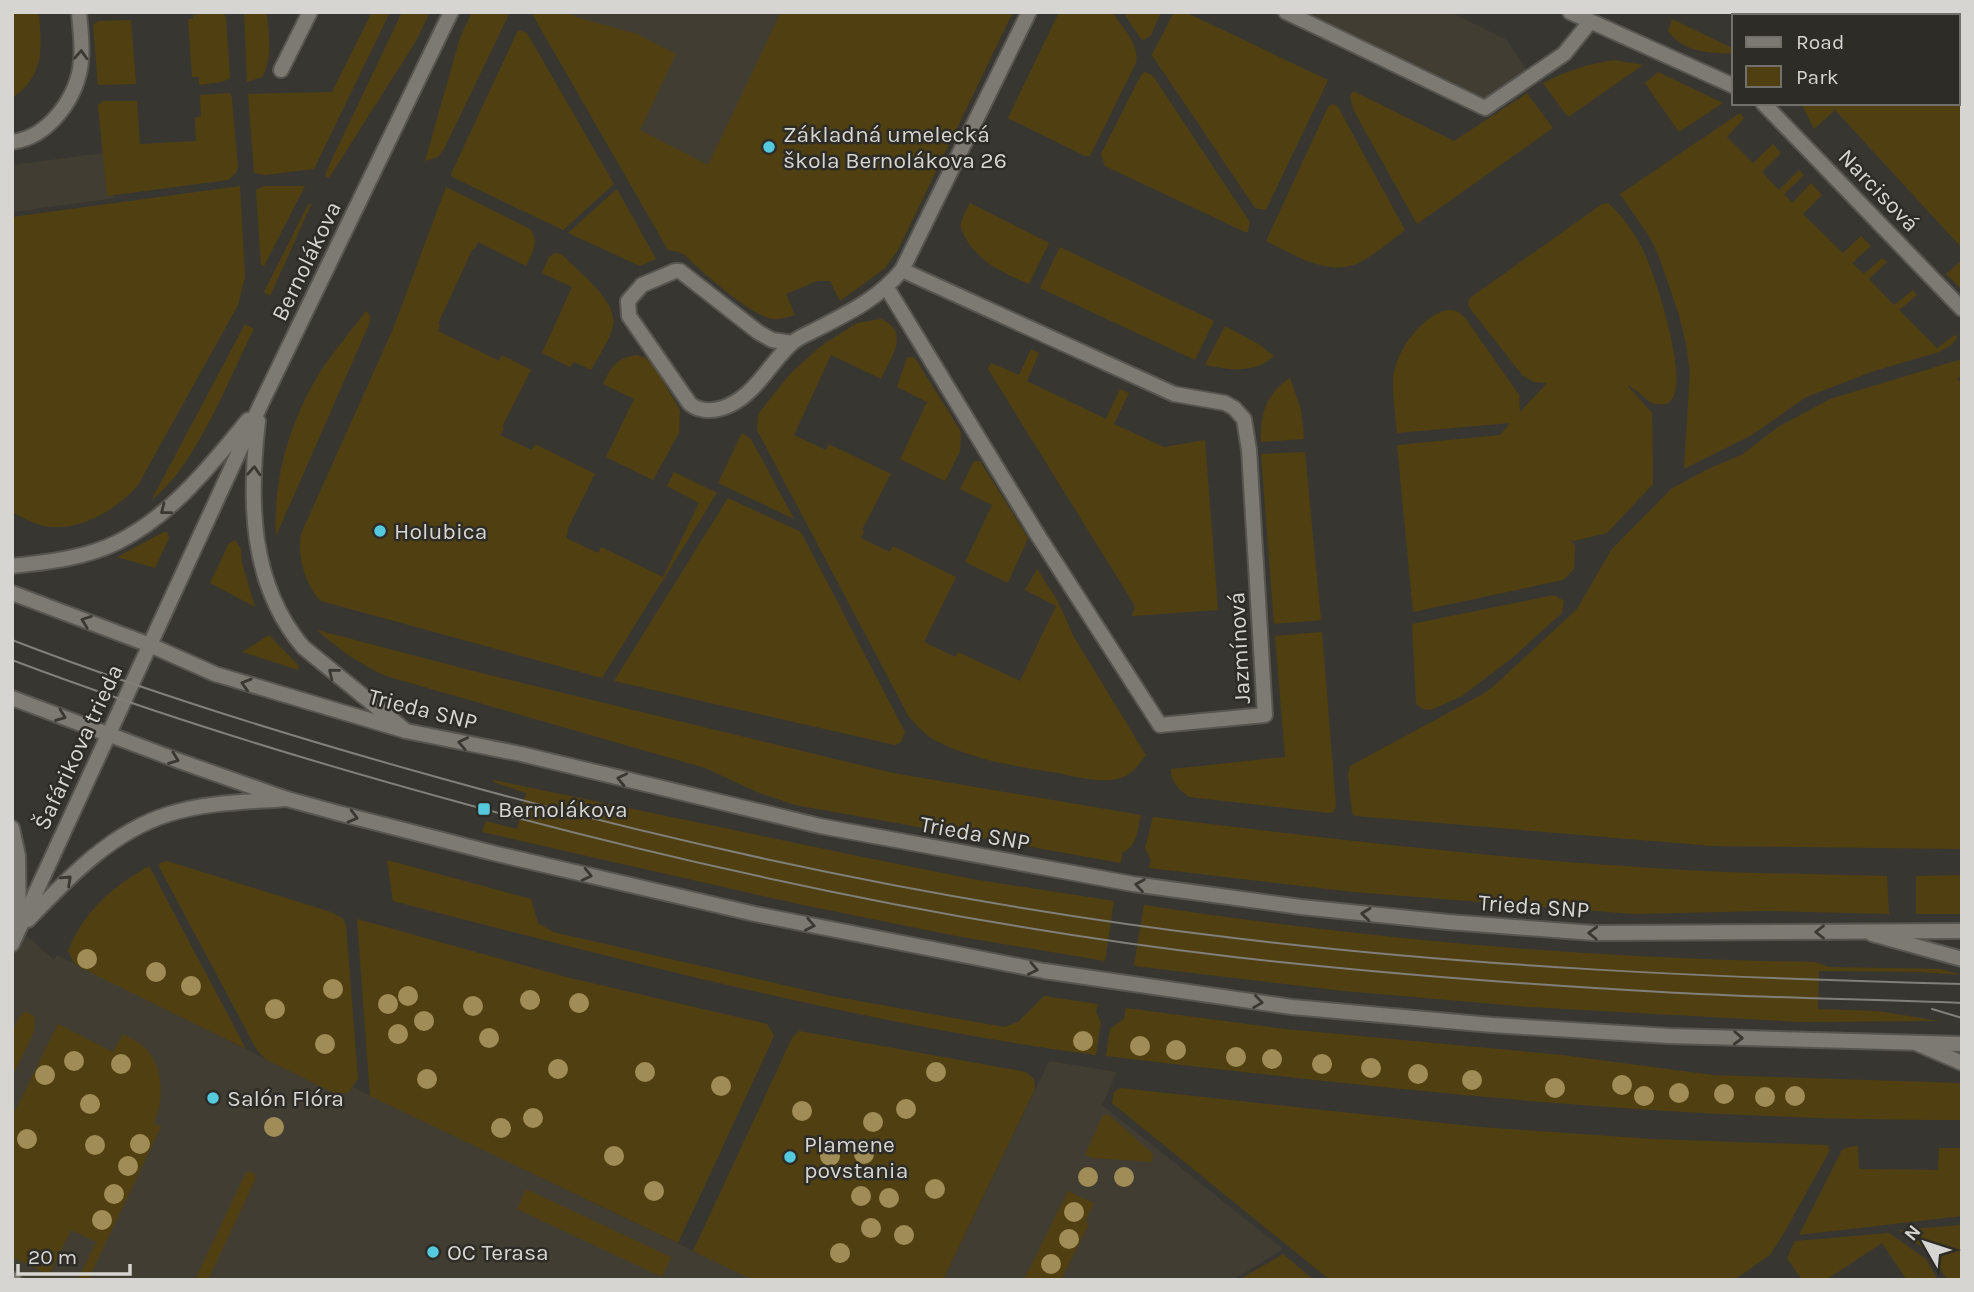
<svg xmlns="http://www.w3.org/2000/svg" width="1974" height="1292" font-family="Karla,sans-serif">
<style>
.built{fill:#413d32}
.green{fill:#504011}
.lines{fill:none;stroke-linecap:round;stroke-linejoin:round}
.service-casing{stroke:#575550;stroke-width:18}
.minor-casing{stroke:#575550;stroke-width:18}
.tertiary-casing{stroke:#575550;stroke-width:18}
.service{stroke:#7d7a74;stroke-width:14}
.minor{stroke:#7d7a74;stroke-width:14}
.tertiary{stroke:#7d7a74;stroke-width:14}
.tram{stroke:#807f7a;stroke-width:2}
.tree{fill:#9f8c56}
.oneway{stroke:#3a3833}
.poi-dot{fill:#55cade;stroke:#2e2c27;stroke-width:2.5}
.labels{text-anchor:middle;stroke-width:5;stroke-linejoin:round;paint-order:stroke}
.poi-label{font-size:23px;fill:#d6d5d1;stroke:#2e2c27;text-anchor:start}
.street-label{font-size:23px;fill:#d6d5d1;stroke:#2e2c27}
</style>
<rect width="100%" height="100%" fill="#383631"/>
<g class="built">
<polygon points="536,12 999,12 887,243 637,163"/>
<polygon points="1286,12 1450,12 1507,40 1531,77 1485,108"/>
<polygon points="110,152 115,198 12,212 12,165"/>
<polygon points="19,929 54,960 57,955 334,1093 348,1093 353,1087 754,1280 14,1280 12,944"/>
<polygon points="1049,1061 1117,1072 1102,1105 1283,1249 1233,1280 943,1280"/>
</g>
<g class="green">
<path d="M12,12H39C41,49 46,75 12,98Z"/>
<polygon points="211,12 222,12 226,17 230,78 222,82 199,85 199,77 192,77 188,19 193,19 193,15"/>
<path d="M244,12H262L267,15C269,37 273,57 262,77L247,82Z"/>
<polygon points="372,12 390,12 314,169 265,175 254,173 248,94 332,92"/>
<polygon points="402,12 430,12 416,41 329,178 325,176 327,170"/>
<polygon points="472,12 510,12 444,149 438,157 425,161 460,38"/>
<path d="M531,12H566L579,18L637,34L676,54L640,130L708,165L781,12H1013L898,250L885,268L840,301L830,281H817L786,294L795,315C789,316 781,320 774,319C753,318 701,271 685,255L679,252L668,250Z"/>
<path d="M1059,12H1112C1122,27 1140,44 1136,63L1090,156H1085L1008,118Z"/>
<polygon points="1123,12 1161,12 1151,35 1144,40 1141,39"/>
<polygon points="1174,12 1185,12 1328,80 1266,210 1255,208 1152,55"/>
<polygon points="1855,12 1959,12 1962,23 1962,55 1958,55 1958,16 1853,16"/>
<path d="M1672,19L1734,49V53C1710,54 1683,52 1668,31Z"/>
<polygon points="131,20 136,84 98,85 93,25 98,21"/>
<polygon points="518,30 527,33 614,184 563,230 452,177 451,174"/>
<path d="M1614,60L1643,65L1568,117L1543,83C1566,71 1589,64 1614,60Z"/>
<polygon points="1958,67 1962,67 1962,248 1835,110 1814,129 1801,103 1958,103"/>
<polygon points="1145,72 1153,76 1250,222 1248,232 1245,232 1105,166 1101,154 1141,75"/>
<polygon points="1658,72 1723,103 1679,132 1645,83"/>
<polygon points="1353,91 1454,141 1527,93 1553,128 1417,224 1354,111 1350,97"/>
<polygon points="228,93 231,94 232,99 238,167 236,173 228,180 107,196 98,105 103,101 137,101 140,144 196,141 195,118 201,116 200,95"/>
<path d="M1333,104L1338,107L1405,230C1392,240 1379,251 1364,260C1331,280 1296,255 1266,241L1328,107Z"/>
<polygon points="1740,113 1744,118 1727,137 1753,163 1773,144 1781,153 1762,172 1779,190 1799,170 1804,175 1784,194 1792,203 1811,183 1822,195 1803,214 1843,253 1861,236 1871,246 1852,263 1864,274 1882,258 1887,262 1869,279 1894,305 1913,290 1917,295 1899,310 1937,348 1955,335 1958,337 1952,344 1939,352 1874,371 1806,397 1752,435 1684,469 1690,371 1686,344 1679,315 1658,254 1649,236 1620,194"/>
<path d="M240,186L245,277L238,305L138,485C115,512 73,536 37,524C28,521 20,516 12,512V217Z"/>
<polygon points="264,186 305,186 264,266 261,266 256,190"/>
<path d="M446,187L530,229C540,242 532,253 526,266L478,242L474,250H472L438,324L440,325L438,331L499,361L502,355L531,370L502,427L504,428L500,435L532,450L535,444L595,474L567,530L568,531L566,538L598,553L601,547L663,577L699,503L667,486L674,472L717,493L602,678L321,601C305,586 297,554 301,534L393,329Z"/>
<polygon points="617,189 656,259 640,266 568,233"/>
<polygon points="309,203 311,205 270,296 264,292"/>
<path d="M970,203L1049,243L1029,284C1004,273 981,264 966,239C964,235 960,229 961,224C962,217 967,209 970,203Z"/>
<path d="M1608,203C1623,216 1634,233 1643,250C1656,277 1685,369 1674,396C1672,399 1669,402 1667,404C1645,407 1644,392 1627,385L1652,413L1653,484L1607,533L1574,541L1570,539L1575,546L1574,569L1563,580L1413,612L1397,445L1500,435L1510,423L1397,433C1396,415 1390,385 1395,368C1400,347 1425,313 1448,310C1456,309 1461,314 1466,319L1519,395L1520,412L1547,383L1534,382L1523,376L1471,310L1468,304L1470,298L1602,204Z"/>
<polygon points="1060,247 1214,321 1195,360 1040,288"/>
<path d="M555,253L561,254C577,270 619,302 613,326C610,341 598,356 591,370L574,362L570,367L542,353L572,287L542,273L549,257Z"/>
<polygon points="1962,260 1962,288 1961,289 1946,274"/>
<path d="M366,311L370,315V322L276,536C273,478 290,421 320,372C334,351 351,331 366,311Z"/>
<path d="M881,319C911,332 891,357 881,379L831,355L794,435L826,450L829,444L891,474L862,530L864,532L861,538L890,552L893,546L956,577L924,642L955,657L958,652L1020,681L1056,606L1025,590L1037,569L1057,600L1074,637L1146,755C1138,766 1131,776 1117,779C1098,783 1077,777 1058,773C1015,766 971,760 933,739C924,734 916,724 909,717L757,430L758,414L791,373L821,346L857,323Z"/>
<path d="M245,324L254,329C227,382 197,464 151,501Z"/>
<path d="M1225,326L1260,345L1274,356C1255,374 1229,370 1205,365Z"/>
<polygon points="1031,349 1039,353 1027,381 1106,419 1120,389 1129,393 1114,424 1164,447 1205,440 1218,610 1132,616 1135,606 988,369 991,363 1019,375"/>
<path d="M636,355L646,358L655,367L680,410L679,433L653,480L606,457L634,399L603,384C611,367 617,358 636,355Z"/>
<polygon points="910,357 915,358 961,432 960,451 945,481 900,459 927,402 897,387 907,358"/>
<polygon points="1962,359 1962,375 1957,379 1962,385 1962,849 1712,846 1356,816 1352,813 1348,774 1350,766 1483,694 1495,685 1577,609 1611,550 1671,489 1706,470 1743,454 1778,427 1830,399"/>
<path d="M1290,378L1301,409L1304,439L1261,442C1260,413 1266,394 1290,378Z"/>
<polygon points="742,433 751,439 794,519 718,483"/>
<polygon points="1305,452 1321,620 1274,624 1261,454"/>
<polygon points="974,461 980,461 1028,538 1008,583 965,562 992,505 960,489"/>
<polygon points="728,498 801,532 905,732 901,742 895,745 614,681"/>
<polygon points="164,532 167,532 169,538 155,568 117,557"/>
<polygon points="235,540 241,549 242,563 255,607 210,583 229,543"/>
<polygon points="1554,595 1564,601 1562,613 1512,658 1462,696 1431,710 1423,709 1416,704 1412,624"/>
<path d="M317,630L473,671L893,773L1141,815C1137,831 1138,845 1122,853L1121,863L795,805L757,792L705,768L386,676C360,664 339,650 317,630Z"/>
<path d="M1322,632L1336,806L1333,812L1329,813L1189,797C1180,790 1170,782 1171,769L1285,757L1275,636Z"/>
<polygon points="269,635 299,666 298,670 242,652"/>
<polygon points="494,780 858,856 972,879 1114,901 1105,961 956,936 803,905 482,832 486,821 517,829 526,793 493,782"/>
<path d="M1153,817C1330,839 1507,860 1685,870C1752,874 1820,874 1887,876L1889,914L1765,911L1634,914L1353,892L1149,868L1151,860L1145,848Z"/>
<path d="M387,860L531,899L538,923L553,932L831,996L1004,1027L1018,1022L1044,996L1098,1004L1096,1012L1101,1022L1096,1055C858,1023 625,961 393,901Z"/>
<polygon points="167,861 331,912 342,918 346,925 358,1079 348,1093 334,1093 265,1059 257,1050 159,867 160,863"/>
<path d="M149,866L246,1049L81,968L74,963L68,951C84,911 112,887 149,866Z"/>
<polygon points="1962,875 1962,914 1916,914 1916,876"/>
<path d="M1144,905C1365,939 1591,959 1815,962L1829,967L1940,969L1962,975L1919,972L1819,971L1818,1009L1877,1011L1940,1021L1801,1022L1529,1007L1344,991L1134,966Z"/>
<polygon points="357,919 566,977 767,1024 774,1035 770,1045 678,1243 370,1096"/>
<path d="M1126,1008L1285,1029L1562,1055L1713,1075L1958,1083L1962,1084V1120C1675,1121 1390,1090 1106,1056L1110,1029L1124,1019Z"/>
<path d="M26,1011L35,1017L34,1032L12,1077C12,1056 7,1024 26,1011Z"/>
<path d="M58,1024L113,1052L123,1034C130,1038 140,1043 146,1049C164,1068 164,1101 154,1123L161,1127L90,1276L96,1280H78L96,1242L71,1230L49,1275L12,1257V1117Z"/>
<polygon points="799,1031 1026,1072 1034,1079 1035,1089 943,1280 753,1280 693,1251 792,1038"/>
<polygon points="1121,1088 1480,1127 1652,1139 1827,1145 1830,1150 1784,1233 1770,1255 1734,1280 1330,1280 1112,1103 1114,1092"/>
<polygon points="1103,1115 1109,1115 1151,1152 1153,1155 1152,1162 1092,1158 1085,1155"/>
<polygon points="1858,1146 1859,1169 1938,1170 1939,1148 1962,1148 1962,1216 1799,1235 1842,1150 1849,1147"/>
<polygon points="249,1171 255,1174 255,1180 208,1280 195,1280 245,1174"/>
<polygon points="526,1189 671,1257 662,1277 517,1209"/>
<polygon points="1068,1191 1094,1203 1086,1220 1088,1226 1061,1280 1024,1280"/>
<polygon points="1962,1225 1962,1280 1947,1280 1931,1254 1899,1230"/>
<polygon points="1889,1233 1926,1259 1938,1280 1907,1280 1882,1243 1826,1280 1802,1280 1787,1258 1795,1241"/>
<polygon points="1283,1254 1314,1280 1239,1280"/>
</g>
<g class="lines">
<defs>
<g id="service">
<polyline points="1286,12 1485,108 1564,54 1590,22"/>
<polyline points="281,70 310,12"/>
</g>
<g id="minor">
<polyline points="1570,12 1734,86"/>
<polyline points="1797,16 1799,12"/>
<polyline points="1763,103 1962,309"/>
<path d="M12,142C50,137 78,96 81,61C83,45 80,28 79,12"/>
<polyline points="887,288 1039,537 1160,725 1265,715 1249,450 1244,419 1234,408 1225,403 1174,394 902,270"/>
<path d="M792,343L772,340L758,332L680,271H675L642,285L628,301L629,316L690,404C702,413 717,411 730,405C757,392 770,363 791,344C798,337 810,333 819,328C850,312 879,298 902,270L1029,12"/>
<path d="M258,421C249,499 249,583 303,647L406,731"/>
<path d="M12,566C48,562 86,558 118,542C172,515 210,466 248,420"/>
<polyline points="12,828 18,856 19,924"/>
<path d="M28,920C68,878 111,832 169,814C207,802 248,802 287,799"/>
<polyline points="1872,934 1962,959"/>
<polyline points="12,944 260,406 451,12"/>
<polyline points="1918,1044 1962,1063"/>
<polyline points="12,1279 14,1280"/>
</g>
<g id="tertiary">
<polyline points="12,593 150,645 215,674 406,731 521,754 820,826 1133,884 1301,907 1448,922 1594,933 1962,931"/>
<polyline points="12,698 182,762 287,799 338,813 493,853 755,914 1044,971 1292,1007 1492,1025 1669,1036 1962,1044"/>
</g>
</defs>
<use href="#service" class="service-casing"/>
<use href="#minor" class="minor-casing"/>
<use href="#tertiary" class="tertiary-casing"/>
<use href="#service" class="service"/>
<use href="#minor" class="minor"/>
<use href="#tertiary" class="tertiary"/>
<g class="tram">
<path d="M12,640C152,694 296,738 440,778C701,851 965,906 1234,938C1475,967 1718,978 1962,984"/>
<path d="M12,660C162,717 315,763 469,805C720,873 976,927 1234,957C1376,973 1519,984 1662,992C1762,998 1862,999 1962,1003"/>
<polyline points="1932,1009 1962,1018"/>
</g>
</g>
<g class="tree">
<circle cx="87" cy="959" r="10"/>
<circle cx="156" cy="972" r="10"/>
<circle cx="191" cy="986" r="10"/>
<circle cx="333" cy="989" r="10"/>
<circle cx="408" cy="996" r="10"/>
<circle cx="530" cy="1000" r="10"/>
<circle cx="579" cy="1003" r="10"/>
<circle cx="388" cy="1004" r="10"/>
<circle cx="473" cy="1006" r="10"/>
<circle cx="275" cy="1009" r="10"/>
<circle cx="424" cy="1021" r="10"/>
<circle cx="398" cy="1034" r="10"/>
<circle cx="489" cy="1038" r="10"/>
<circle cx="1083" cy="1041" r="10"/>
<circle cx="325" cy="1044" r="10"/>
<circle cx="1140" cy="1046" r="10"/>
<circle cx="1176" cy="1050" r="10"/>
<circle cx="1236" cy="1057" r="10"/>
<circle cx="1272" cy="1059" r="10"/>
<circle cx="74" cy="1061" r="10"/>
<circle cx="121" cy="1064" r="10"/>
<circle cx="1322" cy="1064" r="10"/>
<circle cx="1371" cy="1068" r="10"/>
<circle cx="558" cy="1069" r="10"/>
<circle cx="645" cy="1072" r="10"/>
<circle cx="936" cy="1072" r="10"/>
<circle cx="1418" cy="1074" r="10"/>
<circle cx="45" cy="1075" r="10"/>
<circle cx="427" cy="1079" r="10"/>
<circle cx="1472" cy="1080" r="10"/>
<circle cx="1622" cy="1085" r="10"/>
<circle cx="721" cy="1086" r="10"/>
<circle cx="1555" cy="1088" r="10"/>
<circle cx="1679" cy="1093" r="10"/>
<circle cx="1724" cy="1094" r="10"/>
<circle cx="1644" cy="1096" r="10"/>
<circle cx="1795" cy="1096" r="10"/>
<circle cx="1765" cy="1097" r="10"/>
<circle cx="90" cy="1104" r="10"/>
<circle cx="906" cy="1109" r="10"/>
<circle cx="802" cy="1111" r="10"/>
<circle cx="533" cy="1118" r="10"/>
<circle cx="873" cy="1122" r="10"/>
<circle cx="274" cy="1127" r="10"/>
<circle cx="501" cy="1128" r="10"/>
<circle cx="27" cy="1139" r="10"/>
<circle cx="140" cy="1144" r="10"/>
<circle cx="95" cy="1145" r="10"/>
<circle cx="864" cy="1154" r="10"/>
<circle cx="614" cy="1156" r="10"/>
<circle cx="830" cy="1156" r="10"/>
<circle cx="128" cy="1166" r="10"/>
<circle cx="1088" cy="1177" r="10"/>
<circle cx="1124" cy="1177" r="10"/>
<circle cx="935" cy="1189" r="10"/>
<circle cx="654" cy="1191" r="10"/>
<circle cx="114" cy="1194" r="10"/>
<circle cx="861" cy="1196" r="10"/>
<circle cx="889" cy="1198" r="10"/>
<circle cx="1074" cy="1212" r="10"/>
<circle cx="102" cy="1220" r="10"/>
<circle cx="871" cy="1228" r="10"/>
<circle cx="904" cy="1235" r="10"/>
<circle cx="1069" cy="1239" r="10"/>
<circle cx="840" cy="1253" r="10"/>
<circle cx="1051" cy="1264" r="10"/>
</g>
<defs><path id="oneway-chevron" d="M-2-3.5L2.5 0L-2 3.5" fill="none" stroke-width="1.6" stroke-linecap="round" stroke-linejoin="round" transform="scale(1.75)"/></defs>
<g class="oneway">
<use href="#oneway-chevron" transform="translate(81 55) rotate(-87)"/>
<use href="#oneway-chevron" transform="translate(254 471) rotate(-87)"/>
<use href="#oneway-chevron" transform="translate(165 510) rotate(142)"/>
<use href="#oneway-chevron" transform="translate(86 621) rotate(-160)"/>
<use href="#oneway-chevron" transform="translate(333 673) rotate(-141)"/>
<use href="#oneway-chevron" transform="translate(246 684) rotate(-163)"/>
<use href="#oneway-chevron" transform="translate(61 716) rotate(21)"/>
<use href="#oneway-chevron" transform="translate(463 743) rotate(-168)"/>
<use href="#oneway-chevron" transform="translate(174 759) rotate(21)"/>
<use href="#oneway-chevron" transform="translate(622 779) rotate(-167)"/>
<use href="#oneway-chevron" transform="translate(353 817) rotate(15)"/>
<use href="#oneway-chevron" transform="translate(587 875) rotate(13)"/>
<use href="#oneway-chevron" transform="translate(67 880) rotate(-43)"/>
<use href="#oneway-chevron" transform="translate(1140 885) rotate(-171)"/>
<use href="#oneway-chevron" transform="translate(1366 914) rotate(-174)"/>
<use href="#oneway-chevron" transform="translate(810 925) rotate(11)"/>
<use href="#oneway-chevron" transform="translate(1820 932) rotate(180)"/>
<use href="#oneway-chevron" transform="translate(1593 933) rotate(-178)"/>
<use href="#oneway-chevron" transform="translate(1033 969) rotate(12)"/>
<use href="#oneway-chevron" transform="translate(1258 1002) rotate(8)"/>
<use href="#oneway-chevron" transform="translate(1738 1038) rotate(2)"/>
</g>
<g class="poi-dot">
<circle cx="769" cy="147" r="7"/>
<circle cx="380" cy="531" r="7"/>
<rect x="477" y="802" width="14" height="14" rx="3.5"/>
<circle cx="213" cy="1098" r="7"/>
<circle cx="790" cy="1157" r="7"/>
<circle cx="433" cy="1252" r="7"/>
</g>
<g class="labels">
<g class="poi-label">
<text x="783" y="142">Základná umelecká<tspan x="783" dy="26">škola Bernolákova 26</tspan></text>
<text x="394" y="539">Holubica</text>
<text x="498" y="817">Bernolákova</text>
<text x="227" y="1106">Salón Flóra</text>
<text x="804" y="1152">Plamene<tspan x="804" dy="26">povstania</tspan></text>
<text x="447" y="1260">OC Terasa</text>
</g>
<g class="street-label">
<text transform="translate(1879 190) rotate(46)" y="8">Narcisová</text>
<text transform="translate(306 261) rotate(-64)" y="8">Bernolákova</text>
<text transform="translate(1239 648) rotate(-93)" y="8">Jazmínová</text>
<text transform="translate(423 709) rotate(14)" y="8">Trieda SNP</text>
<text transform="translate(78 747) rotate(-65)" y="8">Šafárikova trieda</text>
<text transform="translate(975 833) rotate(10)" y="8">Trieda SNP</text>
<text transform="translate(1534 906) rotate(4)" y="8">Trieda SNP</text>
</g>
</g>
<rect width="1974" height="1292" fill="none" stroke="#d6d5d1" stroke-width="28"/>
<rect x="1732" y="14" width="228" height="91" fill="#2e2c27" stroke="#71706b" stroke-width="2"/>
<rect x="1746" y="37" width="35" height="10" fill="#7d7a74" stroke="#71706b" stroke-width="2"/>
<text x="1796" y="49" font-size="21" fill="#d6d5d1">Road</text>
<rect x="1746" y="66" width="35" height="21" fill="#504011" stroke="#71706b" stroke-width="2"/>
<text x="1796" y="84" font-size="21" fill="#d6d5d1">Park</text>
<g transform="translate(1925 1243) rotate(309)" stroke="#2e2c27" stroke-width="5" paint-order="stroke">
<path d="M0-5L12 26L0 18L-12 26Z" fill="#d6d5d1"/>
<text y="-10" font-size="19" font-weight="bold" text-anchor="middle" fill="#d6d5d1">N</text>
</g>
<path d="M18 1264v10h112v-10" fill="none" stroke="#d6d5d1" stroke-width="3.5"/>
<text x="28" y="1264" font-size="21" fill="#d6d5d1" stroke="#2e2c27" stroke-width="5" paint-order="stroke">20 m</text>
</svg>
